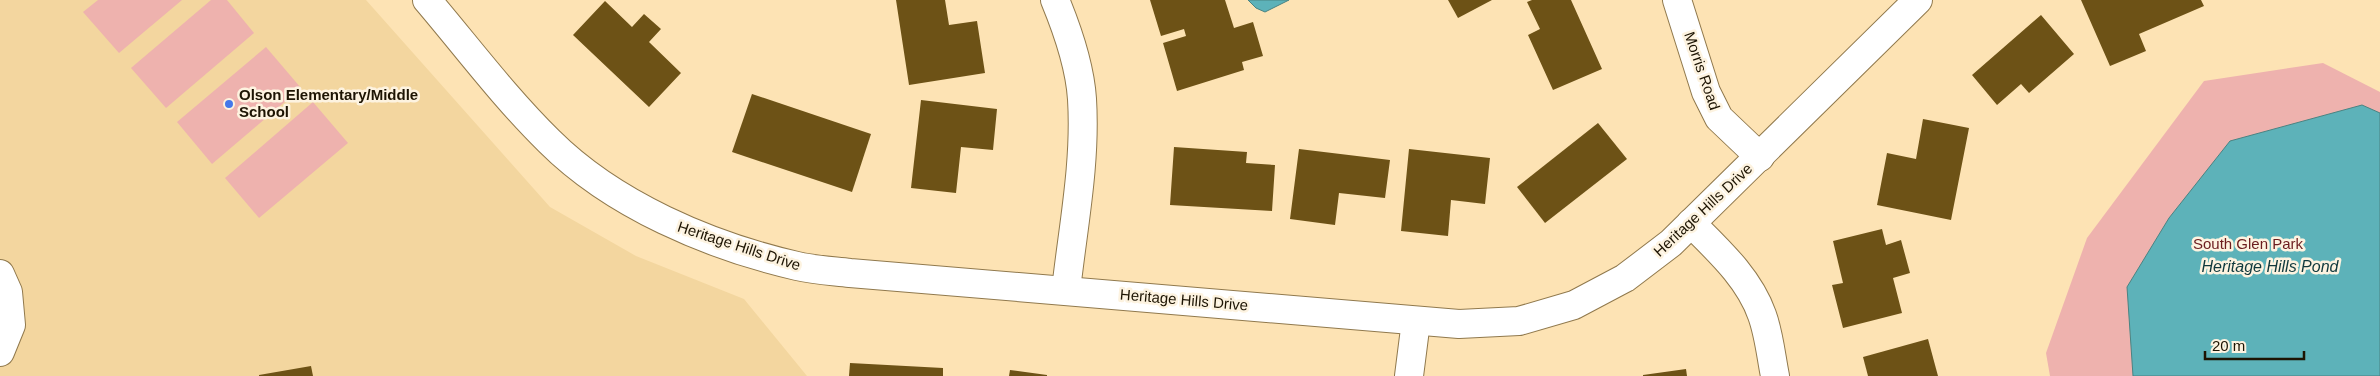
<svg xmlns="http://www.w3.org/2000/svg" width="2380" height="376" font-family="Helvetica,sans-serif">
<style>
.built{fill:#f3d69f}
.green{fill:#eeb2ae}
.water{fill:#5db2b9;stroke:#4a8382}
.building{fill:#6d5216}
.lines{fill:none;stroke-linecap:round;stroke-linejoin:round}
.minor-casing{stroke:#90794d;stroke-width:30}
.minor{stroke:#fff;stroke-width:28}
.poi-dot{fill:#4478e9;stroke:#fdf3e0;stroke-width:2}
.labels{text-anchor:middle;stroke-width:5;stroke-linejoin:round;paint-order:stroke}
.street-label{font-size:15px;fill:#1d1403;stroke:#fdf3e0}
.poi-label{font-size:15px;font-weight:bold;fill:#1d1403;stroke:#fdf3e0;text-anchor:start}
.park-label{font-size:15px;fill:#6b1c1e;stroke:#fdf3e0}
.water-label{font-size:16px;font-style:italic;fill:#10393d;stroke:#fdf3e0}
</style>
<rect width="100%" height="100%" fill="#fde3b4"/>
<polygon class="built" points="0,0 366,0 550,207 636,256 744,299 807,376 0,376"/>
<g class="green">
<polygon points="98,0 182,0 119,53 83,12"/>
<polygon points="211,0 227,0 254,33 166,108 131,68"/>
<polygon points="266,47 301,88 212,164 177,122"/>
<polygon points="2323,63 2380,92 2380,376 2050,376 2046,353 2087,238 2204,81"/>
<polygon points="313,102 348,143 259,218 225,178"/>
</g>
<g class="water">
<polygon points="1248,0 1289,0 1265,12 1256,8"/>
<polygon points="2362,105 2380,113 2380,376 2133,376 2127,287 2169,218 2230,141"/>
</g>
<g class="building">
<polygon points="896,0 945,0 949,25 977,21 985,73 909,85"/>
<polygon points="1150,0 1225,0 1234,28 1253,22 1263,56 1242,62 1244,70 1177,91 1163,43 1186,36 1184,29 1161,36"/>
<polygon points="1448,0 1492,0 1458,18"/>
<polygon points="1532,0 1571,0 1602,69 1553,90 1528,35 1540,29 1527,2"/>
<polygon points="2081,0 2201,0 2204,6 2139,34 2146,51 2110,66"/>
<polygon points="605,1 632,27 644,14 661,29 649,42 681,73 649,107 573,35"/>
<polygon points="2041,15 2074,54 2029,93 2021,84 1997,105 1972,75"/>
<polygon points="752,94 871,134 852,192 732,152"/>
<polygon points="921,100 997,109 993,150 961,147 956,193 911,188"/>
<polygon points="1923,119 1969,128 1951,220 1877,205 1887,153 1916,159"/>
<polygon points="1598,123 1627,159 1545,223 1517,187"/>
<polygon points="1174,147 1247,152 1246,163 1275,165 1272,211 1170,205"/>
<polygon points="1299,149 1390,160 1385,198 1339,193 1335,225 1290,219"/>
<polygon points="1409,149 1490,158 1485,204 1451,200 1448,236 1401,231"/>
<polygon points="1882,229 1886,245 1901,240 1910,273 1893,278 1902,313 1843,328 1832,285 1843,283 1833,241"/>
<polygon points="1928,339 1938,376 1868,376 1863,357"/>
<polygon points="850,363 943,368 943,376 849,376"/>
<polygon points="311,366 313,376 259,376 259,375"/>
<polygon points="1686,369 1687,376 1643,376 1643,375"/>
<polygon points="1010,370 1047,375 1047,376 1009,376"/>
</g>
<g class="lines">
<defs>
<g id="minor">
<path d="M427,0C467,47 505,98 549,141C613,205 710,246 797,266C814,270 833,271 850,273L1459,324L1519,321L1574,305L1625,278L1671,243L1918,0"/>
<path d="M1055,0C1067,29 1080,68 1082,99C1086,163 1073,227 1066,290"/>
<polyline points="1677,0 1706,92 1719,118 1760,157"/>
<path d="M1691,223C1718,250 1749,278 1762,315C1769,334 1771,356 1775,376"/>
<polyline points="0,274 8,292 11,325 0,352"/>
<polyline points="1409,376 1416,321"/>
</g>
</defs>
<use href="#minor" class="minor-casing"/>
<use href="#minor" class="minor"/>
</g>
<circle class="poi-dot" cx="229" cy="104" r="5"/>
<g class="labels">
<g class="street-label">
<text transform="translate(1702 71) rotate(71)" y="5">Morris Road</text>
<text transform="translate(1703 210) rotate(-43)" y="5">Heritage Hills Drive</text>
<text transform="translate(739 246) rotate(18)" y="5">Heritage Hills Drive</text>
<text transform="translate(1184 300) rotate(5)" y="5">Heritage Hills Drive</text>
</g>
<g class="poi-label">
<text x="239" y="100">Olson Elementary/Middle<tspan x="239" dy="17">School</tspan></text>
</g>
<g class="park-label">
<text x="2248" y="249">South Glen Park</text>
</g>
<g class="water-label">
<text x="2270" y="272">Heritage Hills Pond</text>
</g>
</g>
<path d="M2205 351v8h99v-8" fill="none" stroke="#1d1403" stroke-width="2.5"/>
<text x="2212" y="351" font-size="15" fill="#1d1403" stroke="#fdf3e0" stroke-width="4" paint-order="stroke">20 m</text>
</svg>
